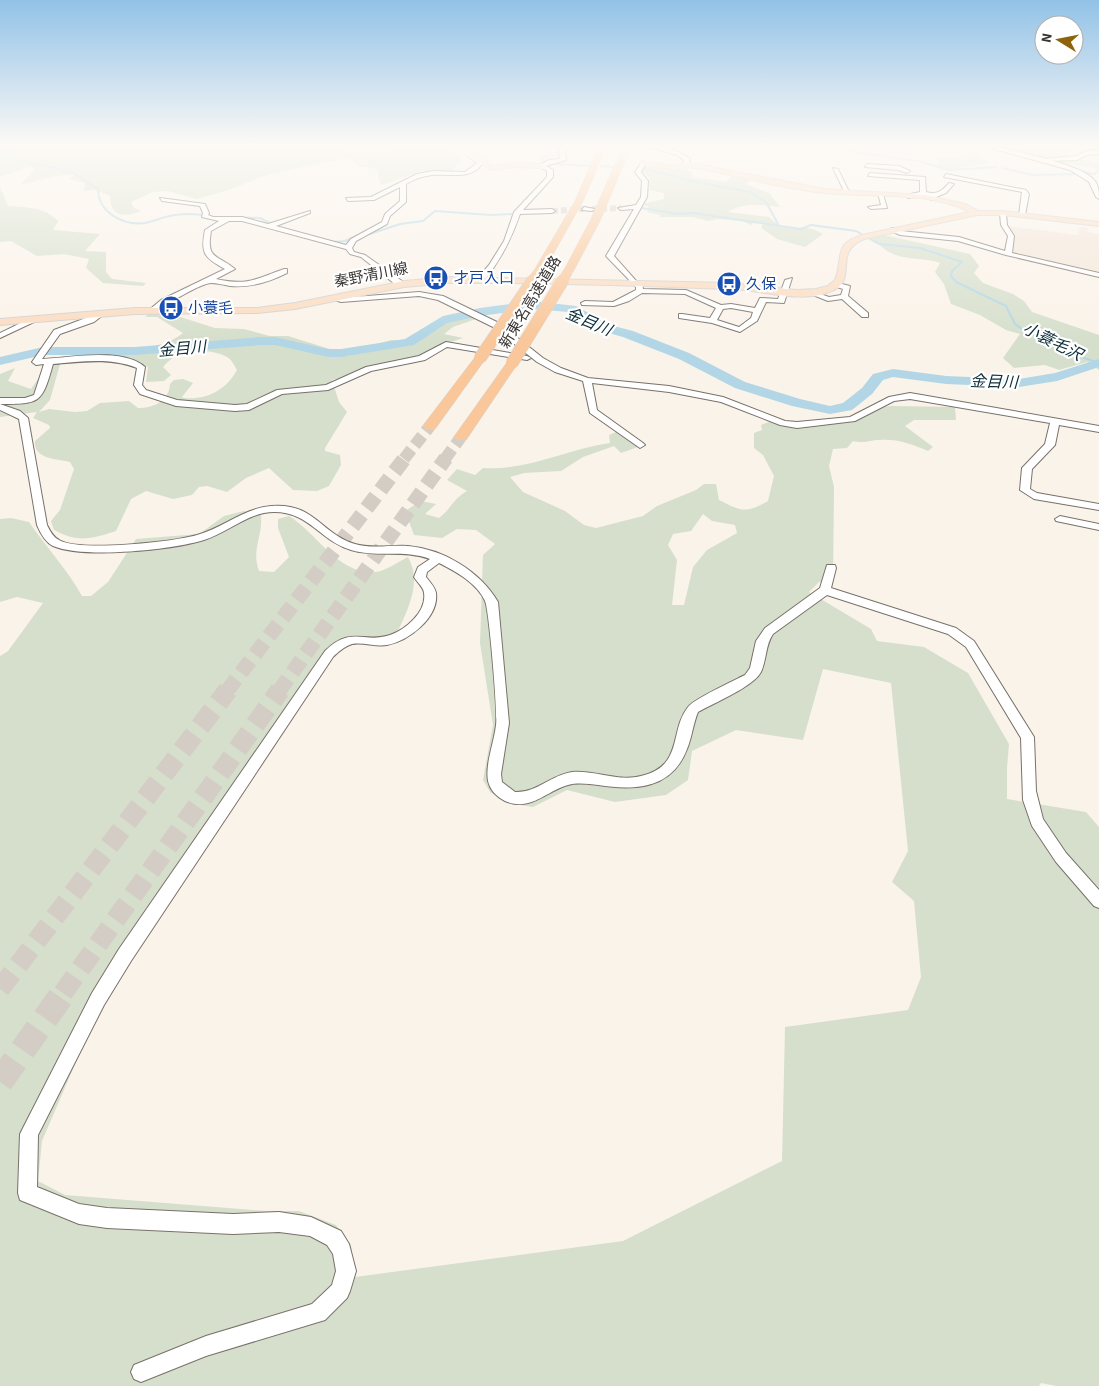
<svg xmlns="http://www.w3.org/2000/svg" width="1099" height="1386" font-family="'Source Sans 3','Noto Sans JP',sans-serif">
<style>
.built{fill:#f3e6d9}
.green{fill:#d6dfcc;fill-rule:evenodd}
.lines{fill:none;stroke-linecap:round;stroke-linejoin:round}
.stream{stroke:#b2d6e6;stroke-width:2}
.river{fill:#b2d6e6;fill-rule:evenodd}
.minor-tunnel{stroke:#d3cdc5;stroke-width:6;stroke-dasharray:6 3;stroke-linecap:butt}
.highway-tunnel-far3{stroke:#d3cdc5;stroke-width:12;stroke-dasharray:12 5.5;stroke-linecap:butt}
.highway-tunnel-far2{stroke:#d3cdc5;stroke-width:15;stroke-dasharray:15 8;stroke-linecap:butt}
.highway-tunnel-far1{stroke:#d3cdc5;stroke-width:20;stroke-dasharray:20 10;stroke-linecap:butt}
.highway-tunnel{stroke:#d3cdc5;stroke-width:26;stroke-dasharray:26 13;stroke-linecap:butt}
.minor-casing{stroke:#78716a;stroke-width:2}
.major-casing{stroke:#d3d2d2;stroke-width:2}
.highway-casing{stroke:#d3d2d2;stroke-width:1}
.minor{fill:#fff;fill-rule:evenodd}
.major{fill:#fbddc2;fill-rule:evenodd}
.highway{fill:#f9c79a;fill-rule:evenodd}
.highway-bridge-far1-casing{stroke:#d3d2d2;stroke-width:10;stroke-linecap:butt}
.highway-bridge-casing{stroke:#d3d2d2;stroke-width:13;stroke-linecap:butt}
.highway-bridge-far1{stroke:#f9c79a;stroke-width:9}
.highway-bridge{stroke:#f9c79a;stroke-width:12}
.labels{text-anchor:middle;stroke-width:4.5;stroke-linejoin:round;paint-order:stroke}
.far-street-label{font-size:15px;fill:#373431;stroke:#fff}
.far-transit-label{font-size:15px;fill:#164399;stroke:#fff;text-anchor:start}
.far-water-label{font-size:16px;font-style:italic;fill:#0c2d3a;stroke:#fff}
</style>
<rect width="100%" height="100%" fill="#faf3ea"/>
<polygon class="built" points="1007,226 1078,235 1080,227 1088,228 1087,232 1099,234 1099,273 1013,254"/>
<g class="green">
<path d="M0,144H276L302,149L324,144L349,151L367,152L397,149L412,144H439L463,159L452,171H422L381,185L378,177V171L371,167H359L351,158L318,163L267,175L228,190L197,199L168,191L153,192L131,202L134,208L141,211C125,217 110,218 110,196L95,190L84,191L85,183L69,179L74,175C62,173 33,182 20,185L35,169L30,166L0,177Z"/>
<polygon points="988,144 1099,144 1099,151 1087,152 1076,149 1066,154 1077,159 1099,163 1099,169 1051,161"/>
<polygon points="975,155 989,163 949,169 937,166 939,162 936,159"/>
<path d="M644,164L684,167L692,173L691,177L725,182L733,175L751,179L746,184L769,193L780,207C764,205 741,202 728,212L769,217C779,228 793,230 807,228C812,228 819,232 823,234L805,247L777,239L761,228L763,224L754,222L751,225L742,221L717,219L708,221L693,217H660V215L647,212L649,207L642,204L664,199V193L650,190L649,177L643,171Z"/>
<path d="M0,187L8,206C28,208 43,206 58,221L53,230L100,234L85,251L106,252V272L112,279L146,283L143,286L103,283L86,268L89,259L64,254L37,256L11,241L0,242Z"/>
<path d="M884,235L970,254L979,266L974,273L983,283L1013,294L1024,301L1032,312L1099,335V370L1087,362L1059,370L1045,365L1014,368L1003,358L1020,334L1006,330L980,315L951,304L944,284L935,272L940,263C924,257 905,261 889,252C883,249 877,242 870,237Z"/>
<path d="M150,313H168L215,328L244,329L270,336H288L333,350L341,356H349L360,349L391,340H409L433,324L471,315L476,319L453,327L444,334L463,338L432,348L417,357L332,380L339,402L347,412L325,448V451L340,455L341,465L329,486L317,491L293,490L269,468L246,478L227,492L207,486L199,487L192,495L173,499L146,491L131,499L116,531C91,539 78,543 54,530L51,521L60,510L74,469L70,462C57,459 33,459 35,441L50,428L49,425L33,418L37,412L0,417V374L15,368L8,381L31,389L53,357H62L50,400L39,412L49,409L75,412L87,411L100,403L129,401L138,408C154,408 169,401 170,384L174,380L183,379L193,383L182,397L184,398C207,400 226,390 237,370C234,365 232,360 227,357C217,351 192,348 181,353C174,356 168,361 163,367L171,375L164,381L146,382L148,367L129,359L90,357V355C120,345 158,354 183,333L157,317H145Z"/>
<path d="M893,406L955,407L956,420H914L905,426L933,447L928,451C911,444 898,439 880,440C868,440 866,444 853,441L847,448L833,449L829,466L834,487L833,582H819L809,592L871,629L877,641L924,647L968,673L1009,744L1007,768V799L1086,812L1099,827V1386H1056L1041,1383L1039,1386H0V656L8,651L43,603L17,597L0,602V519L11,518L29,522C46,547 67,569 82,596H91L108,582L136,539L199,534L224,516L244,511L261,515C263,537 251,549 259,571L274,572L289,557L278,528V519L289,516C317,533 338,575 376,572C386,571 399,561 408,557C424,585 404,616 393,642C368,642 355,641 334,654L104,997L42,1141L38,1181L65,1195L265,1211H299L336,1225L351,1245L355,1277L623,1241L782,1161L785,1027L908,1010L921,977L914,901L892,882L908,851L891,683L823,669L803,740L736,730L692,751L688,780L666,795L615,802L567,790L533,807L508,803L490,792L483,780L493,725L480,643L483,555L495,544L476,530L457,529L442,538L414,535L405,511L421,501L436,504L425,514L439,518C451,509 452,500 467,491L447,480L457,469L475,475L483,468C528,471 567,449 610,443L609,435L616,432L638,447L621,453L614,446L583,457L561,471L524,473L510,477L523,492L565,511L584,525L596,528L643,516L657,506L696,490L704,484H716L719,500C741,511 745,514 768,501L774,476L763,455L754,448V433L762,430L761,425L774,420L787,426L856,415L875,407ZM703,514L712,521L735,525L737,533L707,550L693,567L684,605H672L677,560L668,545L673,534L691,531Z"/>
</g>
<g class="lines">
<g class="stream">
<polyline points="530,144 549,149 550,152 541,160 553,164 590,166"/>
<polyline points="822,144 867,154 918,161 949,170 996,167"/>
<path d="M0,159H14L71,172L98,189C98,212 123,226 145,223C155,221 165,216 175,215C188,213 202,214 214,217"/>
<polyline points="601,166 613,167"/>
<polyline points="643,168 691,181 750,192 766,202 778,224"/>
<polyline points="1002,168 1033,175 1078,174"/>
<polyline points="1082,172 1095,174 1099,169"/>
<polyline points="642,208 677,214 694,213 801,229 811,225 856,231 879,244 920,248 962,262 952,271 951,276 956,282 1006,306 1015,324 1022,329 1067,352 1099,363"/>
<polyline points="225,217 260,218 274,225"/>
<polyline points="370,234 400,224 423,221 435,211 491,215 512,214"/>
<polyline points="332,242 345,241 360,234"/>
</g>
<polygon class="river" points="533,301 576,306 610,325 633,331 689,353 745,382 800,399 830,406 843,403 862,388 873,374 893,369 946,376 1019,379 1055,373 1099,359 1099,367 1057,381 1019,387 946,384 893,377 883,380 872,394 852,410 830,414 792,406 735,388 679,359 623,337 602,331 569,312 533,309 480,316 447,323 414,345 341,357 328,357 275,345 261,345 135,355 43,355 0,365 0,357 43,347 135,347 261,337 275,337 328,349 341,349 405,339 443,316 480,308"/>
<g class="minor-tunnel">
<polyline points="592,209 621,208"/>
<polyline points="552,211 584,209"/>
</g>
<g class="highway-tunnel-far3">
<polyline points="404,459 430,426"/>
<polyline points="445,459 461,437"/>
</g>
<g class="highway-tunnel-far2">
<polyline points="227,691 405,458"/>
<polyline points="279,691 446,458"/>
</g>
<g class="highway-tunnel-far1">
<polyline points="0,989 228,690"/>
<polyline points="63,993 280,690"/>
</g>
<polyline class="highway-tunnel" points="0,1082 64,992"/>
<defs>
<g id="minor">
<path d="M562,144H568L565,151L566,160L546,166L553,170V177L523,210L552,209L555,211L552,213L520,214C511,240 500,261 483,282H477L476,280L489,265L504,241L514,212L547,177V171L538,166L549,160L560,159L559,151Z"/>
<path d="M638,144C654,144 677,148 690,159L689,165L684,166V160L677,155Z"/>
<path d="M976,144H986C1010,151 1080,163 1094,180C1099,185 1099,193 1099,199L1096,197L1089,182L1070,170Z"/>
<polygon points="1099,150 1099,154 1087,155 1077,160 1049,161 1046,159 1076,156 1084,152"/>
<path d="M466,152H470L483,163C470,181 452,173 432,175C423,176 414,179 406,184V202L390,216L387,224L356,241L352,248L354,252L365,255L402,281V285H396L361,257L350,254L346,249L242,221H229L211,231C206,260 217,254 235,269L216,279C248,286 256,279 284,269H287V273C269,282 251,288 230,286C224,285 217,283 211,283C202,283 164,305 156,312L149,310L161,300L225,269C205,258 200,254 205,230L219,221L202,217L203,213L200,206L162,201L160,198L205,204L209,213L208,215L213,217H242L268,224L310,211V213L276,226L346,245L351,239L382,222L385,214L400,201V187L374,200L348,201L346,198L371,197L417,174L433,171L465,172L477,163L466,154Z"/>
<path d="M643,161L646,163L641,172L648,181L647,197L614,256L638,283H642L643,289L686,290L721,305L731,304L755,308L760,298L778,299L785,280L792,278L784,303L766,302L757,321L740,332L712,323L679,318V314H682L710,318L716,308L685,294L642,293L629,301L614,306L582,305L581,303L585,301L613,302L636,290V287L606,256L634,209L621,210L618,208L636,205L641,197L642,181L635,172ZM731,308L753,312L751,318L739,327L717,320L723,309Z"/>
<polygon points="867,164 899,166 910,171 907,173 898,170 865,167"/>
<polygon points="833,168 838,169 850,194 845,193"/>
<path d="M870,173L925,177L926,192C937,195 942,191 949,183L954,184L946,193L936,197L935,200H931L930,197L923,195L908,198L906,195L920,192V180L868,176Z"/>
<polygon points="946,174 1026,190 1029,194 1025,215 1022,217 1019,215 1022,192 944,177"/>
<polygon points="878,193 883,194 887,208 871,209 868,207 881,205"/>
<polygon points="584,207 595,209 592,211 582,210"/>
<polygon points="1003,211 1006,213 1007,225 1014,236 1012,253 1099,273 1099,277 1006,255 958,241 900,235 889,230 892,228 901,231 959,237 1005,251 1008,236 1001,225 1000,213"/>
<polygon points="834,282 850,286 848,296 868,313 868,317 862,317 842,299 828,301 808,293 812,291 829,297 841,295 843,289 834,286"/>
<polygon points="419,292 443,296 499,323 543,358 561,368 588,378 669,386 723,397 785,421 797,422 850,417 889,397 910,393 1099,426 1099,432 1059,425 1055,445 1032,469 1030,489 1037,493 1099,504 1099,510 1034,499 1020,490 1022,468 1045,444 1050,423 910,399 894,401 855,421 797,428 780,425 721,402 669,392 592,383 597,410 643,443 645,445 640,448 590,413 583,381 555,372 537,362 493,327 438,300 419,296 341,302 328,298 332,296 341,298"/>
<path d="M99,313L103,315L94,322L60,334L42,359C70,358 122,347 145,367L142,385L146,390L177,400L235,405L247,404L277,390L326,385L366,367L419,356L446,342L527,356L531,358L527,360L447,347L425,360L371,371L328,390L282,394L249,410L235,411L176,406L140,394L134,385L137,368C109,357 81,362 53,364C42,403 41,404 0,404V398H25L34,395L44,364L36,365L32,362L54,330Z"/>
<polygon points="29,319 36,321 0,338 0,333"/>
<path d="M0,404L20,411L28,418L47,525C50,531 53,537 59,540C80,552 172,542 197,535C223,528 244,508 271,506C314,502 321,534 355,544C371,549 390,545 408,546C443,549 480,571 498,602L509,723L501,774L502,782L515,792C537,793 551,775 572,772C595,770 618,782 641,776C684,766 669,731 688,707C694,699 733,681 745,675L750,668L756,641L765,628L820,588L827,565H835L836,568L831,588L956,628L974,641L1034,737L1036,791L1043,819L1066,853L1099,890V908L1094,906L1056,862L1032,826L1023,800L1021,738L966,647L948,634L827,595L773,634C765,646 767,659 761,672C753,687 714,703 698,712C693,724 692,737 687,749C672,789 635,791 598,785C589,784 578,782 568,785C546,791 531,812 505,801C497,797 490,790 488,781C485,764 494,743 496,725C498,714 489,609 485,601C477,583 455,571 439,563L427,572L426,577C429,581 435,587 436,593C439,618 408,641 387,645C375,647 364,642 352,644C345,646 338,652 333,657L131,961L104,1005L38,1135L37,1187L79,1204L107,1208L233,1214L279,1212L311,1217L341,1231L349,1244L356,1271L350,1291L347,1298L325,1320L206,1356L141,1382L134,1379L131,1372L134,1365L206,1336L312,1304L332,1285L336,1271L333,1254L327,1245L310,1236L279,1232L233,1234L107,1228L79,1224L20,1200L18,1193L20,1134L23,1128L92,993L119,949L325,651C352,625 363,644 390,635C405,630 427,612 424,593C424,588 417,582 414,577L418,567L430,559C404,549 377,558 351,550C320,541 310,512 274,512C249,512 227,533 204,540C171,550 84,559 53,546C45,542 40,532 37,525L19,419L0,410Z"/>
<polygon points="1060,516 1099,524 1099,530 1056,521 1055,519"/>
</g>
<g id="major">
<path d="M451,144C467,144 480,156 492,166L513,163L541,164L545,166L541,168L513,167L491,170Z"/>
<path d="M642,161L673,166L686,163L697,164L824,189L925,195L965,204L978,211H1003L1099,222V226L1003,215H977L864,239C832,253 858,277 834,290C803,305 764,290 732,289C638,286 544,282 450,283L404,287L295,309L257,313L135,314L0,325V319L135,308H257L295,303L404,281L450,277L731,283L796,290L816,289L828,286L835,280C844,258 832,244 862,235L970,212C926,190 873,198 826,193C782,189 740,176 697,168L686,167L673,170L640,164Z"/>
</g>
<g id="highway">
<polygon points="600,144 608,144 583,201 542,274 533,276 532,274 575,201"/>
<polygon points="623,147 630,149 600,221 573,272 564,274 563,272 590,221"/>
<polygon points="480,355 486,358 435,429 425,429 424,426 425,423 476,356"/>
<polygon points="512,359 518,363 466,440 456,440 454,437 456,434 508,361"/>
</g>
</defs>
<use href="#minor" class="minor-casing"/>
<use href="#major" class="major-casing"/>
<use href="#highway" class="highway-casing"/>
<use href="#minor" class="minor"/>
<use href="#major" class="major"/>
<use href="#highway" class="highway"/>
<defs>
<g id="highway-bridge-far1">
<polyline points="532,281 537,274"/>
<polyline points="562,281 568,272"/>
</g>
<g id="highway-bridge">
<polyline points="480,358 533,280"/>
<polyline points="512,363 563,280"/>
</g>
</defs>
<use href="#highway-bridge-far1" class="highway-bridge-far1-casing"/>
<use href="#highway-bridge" class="highway-bridge-casing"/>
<use href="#highway-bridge-far1" class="highway-bridge-far1"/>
<use href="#highway-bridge" class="highway-bridge"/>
</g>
<linearGradient id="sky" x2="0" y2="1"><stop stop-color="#92c2e7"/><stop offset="0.43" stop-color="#fdfaf6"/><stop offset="1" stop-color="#fdfaf6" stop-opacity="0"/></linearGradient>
<rect width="1099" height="338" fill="url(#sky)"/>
<defs>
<symbol id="bus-disc" viewBox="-11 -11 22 22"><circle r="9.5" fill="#1a4fb4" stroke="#fff"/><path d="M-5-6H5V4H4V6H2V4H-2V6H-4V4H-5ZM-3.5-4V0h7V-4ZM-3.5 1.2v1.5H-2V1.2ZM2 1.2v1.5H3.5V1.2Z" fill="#fff"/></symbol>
</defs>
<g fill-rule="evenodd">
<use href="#bus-disc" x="422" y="264" width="28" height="28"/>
<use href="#bus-disc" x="715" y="270" width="28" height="28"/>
<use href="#bus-disc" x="157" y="294" width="28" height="28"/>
</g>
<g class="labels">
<g class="far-street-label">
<text transform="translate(371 275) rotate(-11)" y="5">秦野清川線</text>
<text transform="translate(530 302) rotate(-59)" y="5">新東名高速道路</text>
</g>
<g class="far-transit-label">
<text x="454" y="283">才戸入口</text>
<text x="746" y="289">久保</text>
<text x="188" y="313">小蓑毛</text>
</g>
<g class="far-water-label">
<text transform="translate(589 321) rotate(23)" y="6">金目川</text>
<text transform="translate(1053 341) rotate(27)" y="6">小蓑毛沢</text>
<text transform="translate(182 348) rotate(-5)" y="6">金目川</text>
<text transform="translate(994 381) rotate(2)" y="6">金目川</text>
</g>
</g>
<g transform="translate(1059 40) rotate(280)"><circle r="24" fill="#ffffff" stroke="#afaead"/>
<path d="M0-4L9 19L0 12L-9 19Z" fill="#8f630b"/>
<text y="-8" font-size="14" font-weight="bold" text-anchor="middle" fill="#373431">N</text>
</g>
</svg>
